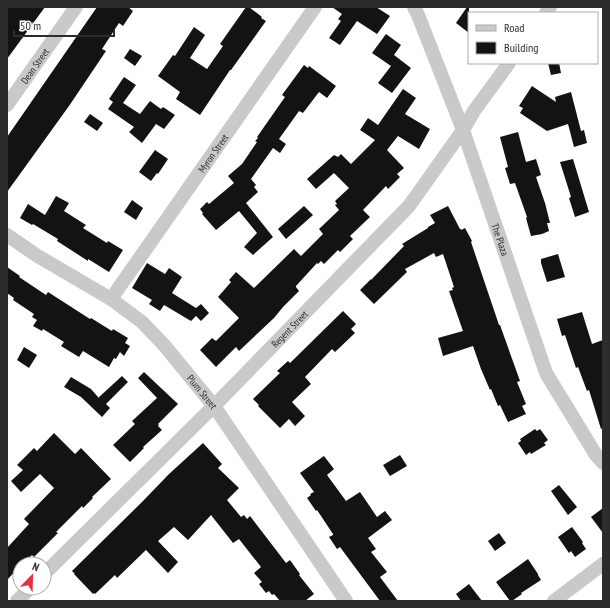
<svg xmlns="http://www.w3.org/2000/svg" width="610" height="608" font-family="'PT Sans Narrow',sans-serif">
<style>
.building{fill:#131313}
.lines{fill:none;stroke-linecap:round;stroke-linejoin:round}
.minor{stroke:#c9c9c9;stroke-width:14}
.labels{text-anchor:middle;stroke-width:4;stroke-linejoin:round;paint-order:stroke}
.street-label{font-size:10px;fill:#2c2c2c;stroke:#fff}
</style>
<rect width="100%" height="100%" fill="#fff"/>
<g class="building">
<polygon points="7,7 45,7 7,59"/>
<polygon points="97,7 128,7 133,11 123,26 119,23 102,49 106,51 69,106 7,192 7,137"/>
<polygon points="246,7 249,7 262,17 261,18 266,21 231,70 230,70 200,115 176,99 180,92 158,76 173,55 175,56 194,27 205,35 190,58 207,69 223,46 220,44"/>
<polygon points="332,7 376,7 390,16 377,34 357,21 340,45 329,38 341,21 338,19 342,14"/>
<polygon points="467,7 469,7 469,33 456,23"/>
<polygon points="386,34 401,45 394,55 411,68 392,93 378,83 391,66 372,53"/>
<polygon points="130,49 142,56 135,66 124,58"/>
<polygon points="548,63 559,63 561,73 551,75"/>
<polygon points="304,65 308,68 309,66 336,86 327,98 319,92 303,113 299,111 279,139 286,144 280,153 273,148 251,179 256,185 254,187 258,192 246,203 273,237 253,255 244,247 257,233 239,211 216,230 202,214 203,213 200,209 207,202 209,204 234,183 228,176 242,164 257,142 255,141 258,138 257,137 285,97 282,95"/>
<polygon points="124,77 136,85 123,103 140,114 150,101 161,109 163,107 175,115 164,129 156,124 142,143 129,132 134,127 108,109 113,102 109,99"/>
<polygon points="532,86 556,102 555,97 571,92 581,131 584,130 587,143 574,147 568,124 547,131 520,113 523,108 519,106"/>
<polygon points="403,89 416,98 405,114 430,129 419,149 398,136 387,150 404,168 397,174 400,177 388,189 386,186 363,210 370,217 350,236 353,239 340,252 338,250 324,264 321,261 318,264 317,263 296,286 296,287 299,291 283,307 274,318 239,351 236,347 216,367 200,350 212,338 216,341 239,318 218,297 231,282 229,280 236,272 254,288 294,249 301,256 323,234 319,229 339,210 335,205 337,204 335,201 349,188 334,173 316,189 307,179 334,155 338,157 341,154 351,164 375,140 360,130 368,118 378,125"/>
<polygon points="90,114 103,123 97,131 84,122"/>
<polygon points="518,132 526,162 536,159 541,175 536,177 545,203 550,223 547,223 549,231 542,234 531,236 526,218 527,217 515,183 510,184 505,168 508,167 500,137"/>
<polygon points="155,150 168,159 158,174 157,173 151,181 139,172"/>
<polygon points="573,159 589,212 575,217 569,198 571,197 560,162"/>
<polygon points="56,196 69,203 64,211 86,225 83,228 107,243 108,241 123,250 109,272 88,259 88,261 57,241 58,239 33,224 32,225 20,218 28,204 45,215"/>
<polygon points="132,200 143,208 136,220 124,212"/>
<polygon points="304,206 313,215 286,239 278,229"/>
<polygon points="448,206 460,229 461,229 461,230 465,228 472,241 471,242 499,325 500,325 520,381 517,382 526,404 522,406 526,414 508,422 500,405 498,406 491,389 490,390 481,369 473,346 443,356 438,338 463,331 449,291 453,290 452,288 454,287 443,254 436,257 434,253 405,269 407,272 374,304 360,290 371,279 371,280 404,246 402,244 428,228 428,227 435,223 430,215"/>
<polygon points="558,254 565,277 547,282 541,263 541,259"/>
<polygon points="147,263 165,274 169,268 182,277 172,293 196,308 201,304 209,313 201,321 196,316 191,321 164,305 160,311 149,304 152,300 132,288"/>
<polygon points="7,267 20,276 19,277 46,295 48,292 90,319 91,318 112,331 113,329 128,338 125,343 130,346 124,356 120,352 116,359 114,358 109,367 83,351 79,357 61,346 64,342 43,329 42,331 33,326 37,320 32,317 34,314 13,300 14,298 7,293"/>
<polygon points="343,311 356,324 351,329 355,333 335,352 332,349 305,377 311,384 292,402 305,416 295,426 289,419 280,428 258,406 259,405 253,399 280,373 277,371 288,361 290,363"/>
<polygon points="582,312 592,344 603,340 603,428 601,429 589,390 587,391 578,367 576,368 565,335 562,336 557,319"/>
<polygon points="24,347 37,355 29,368 17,360"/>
<polygon points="144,372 178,404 158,424 159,425 158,426 162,430 143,447 144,448 130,462 113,445 135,424 132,421 157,398 138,378"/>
<polygon points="122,376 128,382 106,404 110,408 102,417 81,397 64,387 71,377 91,389 98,397 98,398"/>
<polygon points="535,429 537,431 540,429 548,440 544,443 546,445 531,454 530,452 526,455 518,443 521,441 520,439"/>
<polygon points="54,433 75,454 81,448 111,479 92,497 93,498 83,508 82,506 56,532 58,533 34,557 32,555 22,564 20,564 20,566 7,580 7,548 29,524 24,519 54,488 40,474 21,492 11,481 23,470 17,465 34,448 37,451"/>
<polygon points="203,443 222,464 218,468 239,488 227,500 241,517 244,515 247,519 250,516 286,563 290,560 300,574 299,575 314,594 305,601 280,601 274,594 272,595 269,591 266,593 259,584 262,582 254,573 261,567 239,539 233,543 211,515 188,540 174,527 158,541 178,562 168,573 146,550 117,578 115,575 95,594 94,593 93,594 74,574 75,574 72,571 143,501 169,474"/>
<polygon points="400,455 407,466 390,476 383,465"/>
<polygon points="324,456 334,469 327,475 346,501 360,492 377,517 385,511 392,520 368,538 376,549 371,552 387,572 380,577 398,601 380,601 340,547 337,549 329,537 333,535 333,534 317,510 316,511 307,498 311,495 310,494 314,492 300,473"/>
<polygon points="559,485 577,507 568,515 551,491"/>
<polygon points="603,508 603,533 591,517"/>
<polygon points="572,527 583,542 582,543 586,549 575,557 571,551 569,553 558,537"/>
<polygon points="499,533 506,543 495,551 488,541"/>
<polygon points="528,559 538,574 538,575 541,580 521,593 522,594 512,601 510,601 496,582"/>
<polygon points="469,584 482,601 461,601 456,594"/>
</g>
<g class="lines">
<g class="minor">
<path id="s1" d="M414,7L418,15L463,130L546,373L596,455L603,463"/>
<polyline points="546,13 550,7"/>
<path id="s2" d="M7,105L76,7"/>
<path id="s3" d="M7,235L36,255L111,299L142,322L164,345L214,406L346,601"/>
<path id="s4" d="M111,299L315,7"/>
<path id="s5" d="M44,574L214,406L409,206L463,130L474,111L509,63"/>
<polyline points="17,601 30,588"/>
<polyline points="554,601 603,564"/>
</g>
</g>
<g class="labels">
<g class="street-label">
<text dy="4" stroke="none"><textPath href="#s2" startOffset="48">Dean Street</textPath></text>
<text dy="4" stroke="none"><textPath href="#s4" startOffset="178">Myron Street</textPath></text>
<text dy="4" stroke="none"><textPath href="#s1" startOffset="248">The Plaza</textPath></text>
<text dy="4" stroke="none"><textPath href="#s5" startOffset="347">Regent Street</textPath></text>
<text dy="4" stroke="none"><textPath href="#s3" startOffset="253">Plum Street</textPath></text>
</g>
</g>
<rect width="610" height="608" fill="none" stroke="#2c2c2c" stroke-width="16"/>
<rect x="468" y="12" width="130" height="52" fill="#ffffff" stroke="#ababab"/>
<rect x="476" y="25" width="20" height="6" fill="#c9c9c9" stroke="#ababab"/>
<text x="504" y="32" font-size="12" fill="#2c2c2c">Road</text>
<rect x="476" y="42" width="20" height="12" fill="#131313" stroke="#ababab"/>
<text x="504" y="52" font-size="12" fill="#2c2c2c">Building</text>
<g transform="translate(32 576) rotate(23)"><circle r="19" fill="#ffffff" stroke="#ababab"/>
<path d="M0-3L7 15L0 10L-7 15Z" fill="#db3642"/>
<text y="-6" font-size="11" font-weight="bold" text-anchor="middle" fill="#2c2c2c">N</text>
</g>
<path d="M14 30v6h100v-6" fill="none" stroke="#2c2c2c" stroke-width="2"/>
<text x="20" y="30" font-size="12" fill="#2c2c2c" stroke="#ffffff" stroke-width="3" paint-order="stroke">50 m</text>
</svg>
